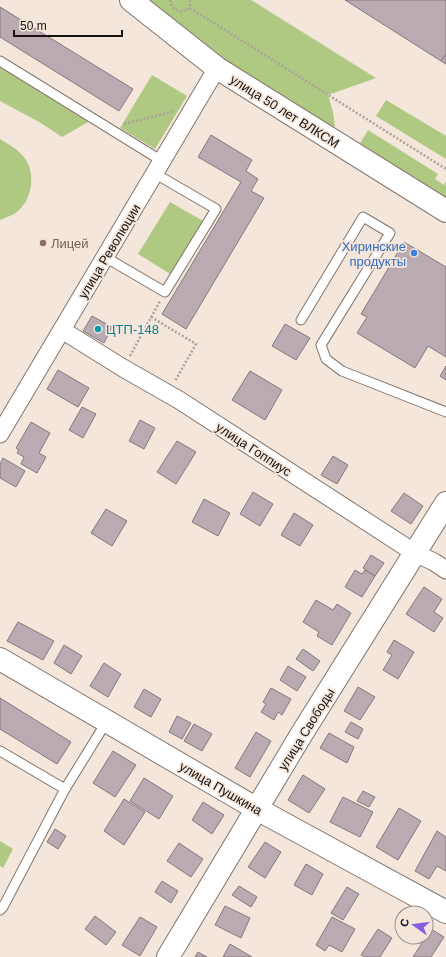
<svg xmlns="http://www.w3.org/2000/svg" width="446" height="957" font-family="Helvetica,sans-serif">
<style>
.green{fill:#afc882}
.building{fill:#baaab1;stroke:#88787f}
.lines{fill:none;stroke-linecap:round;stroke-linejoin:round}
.lane-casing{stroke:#83766d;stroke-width:11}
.street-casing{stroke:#83766d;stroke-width:19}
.secondary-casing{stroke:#83766d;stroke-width:24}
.path{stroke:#ada29a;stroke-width:2.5;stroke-dasharray:2 2;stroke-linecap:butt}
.lane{stroke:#fff;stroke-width:9}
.street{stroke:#fff;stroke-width:17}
.secondary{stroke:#fff;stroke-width:22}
.education-dot{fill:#8d6e63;stroke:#f4e6db;stroke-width:1.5}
.shop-dot{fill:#3f7fe0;stroke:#f4e6db;stroke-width:1.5}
.culture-dot{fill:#0f9aa8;stroke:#f4e6db;stroke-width:1.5}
.labels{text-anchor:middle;stroke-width:3.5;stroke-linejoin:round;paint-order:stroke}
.street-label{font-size:13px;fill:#17120e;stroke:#f4e6db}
.education-label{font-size:13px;fill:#785e54;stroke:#f4e6db;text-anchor:start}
.shop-label{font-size:13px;fill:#366cbe;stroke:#f4e6db;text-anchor:end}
.culture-label{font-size:13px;fill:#0d838f;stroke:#f4e6db;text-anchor:start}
</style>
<rect width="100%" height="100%" fill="#f4e6db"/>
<g class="green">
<polygon points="141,0 251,0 376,78 328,95 333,112 335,126 326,129 222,64"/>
<polygon points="0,66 90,121 62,137 41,123 0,101"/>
<polygon points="152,75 187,96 155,149 120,128"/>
<polygon points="386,100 446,136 446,159 376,116"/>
<polygon points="368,130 438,174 435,179 444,185 446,182 446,202 358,147"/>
<path d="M0,139C8,144 17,149 23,156C37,172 33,202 14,214C10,216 5,218 0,220Z"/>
<polygon points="170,202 205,222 172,275 138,254"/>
<polygon points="0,841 13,849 3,868 0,866"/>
</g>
<g class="building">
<polygon points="345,0 445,0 446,1 446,54 441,61"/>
<polygon points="0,7 133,89 119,111 0,37"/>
<polygon points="446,54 446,64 441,61"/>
<polygon points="211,135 252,160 246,171 258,179 251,191 264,198 186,329 162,314 241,182 198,157"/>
<polygon points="404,242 446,267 446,357 428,346 415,368 357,333 367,317 361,314"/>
<polygon points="92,316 112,327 104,343 83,331"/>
<polygon points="285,324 310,338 296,360 272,346"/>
<polygon points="446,366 446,380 440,376"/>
<polygon points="58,370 89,388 78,407 47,389"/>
<polygon points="250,371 282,390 265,420 232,400"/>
<polygon points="82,407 96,414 83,438 69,430"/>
<polygon points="140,420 155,428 144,449 129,441"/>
<polygon points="31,422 50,433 39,453 46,457 37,473 21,464 24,457 17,453 19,450 16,448"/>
<polygon points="177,441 196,452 176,484 157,472"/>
<polygon points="333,456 348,465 337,484 321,475"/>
<polygon points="3,458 25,471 16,487 0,478 0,464"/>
<polygon points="253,492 273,504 260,526 240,514"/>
<polygon points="404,493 423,506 411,524 391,511"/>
<polygon points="204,499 230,513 218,536 192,522"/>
<polygon points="106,509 127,521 112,546 91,533"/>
<polygon points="294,513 313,525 300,546 281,535"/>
<polygon points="371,555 384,563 375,576 363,568"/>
<polygon points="355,570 362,574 365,570 375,576 362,597 345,587"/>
<polygon points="424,587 442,599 434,612 443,618 434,632 406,614"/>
<polygon points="316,600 333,610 337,604 351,613 332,645 317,636 319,632 303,622"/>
<polygon points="18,622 54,641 43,660 7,641"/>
<polygon points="394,640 414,652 398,679 383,670 392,655 387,652"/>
<polygon points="64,645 82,656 71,674 54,663"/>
<polygon points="303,649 320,661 313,671 296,659"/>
<polygon points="104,663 121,674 108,697 90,686"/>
<polygon points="288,666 306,677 297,691 280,680"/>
<polygon points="358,687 375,697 360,720 344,711"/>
<polygon points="271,688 291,699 282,715 278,712 274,720 261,712 266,704 263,702"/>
<polygon points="144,689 161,699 151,717 134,707"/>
<polygon points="0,698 71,742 57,764 0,729"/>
<polygon points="177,716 191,723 182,739 169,732"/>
<polygon points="351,722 363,729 358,739 345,732"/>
<polygon points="194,724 212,734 202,751 184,741"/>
<polygon points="256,732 271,741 250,777 235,768"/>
<polygon points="329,733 354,747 347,763 320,748"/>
<polygon points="113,751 136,765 115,797 93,783"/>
<polygon points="303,775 325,789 309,813 288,800"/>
<polygon points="144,778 173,796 159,819 130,801"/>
<polygon points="363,791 375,797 369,807 357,801"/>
<polygon points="343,797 373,812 360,837 330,822"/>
<polygon points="124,799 145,812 124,845 104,831"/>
<polygon points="203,802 224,815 212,834 192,820"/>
<polygon points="399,808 421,821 398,860 376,847"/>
<polygon points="55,829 66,836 58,849 47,842"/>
<polygon points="437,831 446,837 446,871 437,866 429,879 415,871"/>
<polygon points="265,842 281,852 265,878 248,867"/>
<polygon points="179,843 203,859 191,877 167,861"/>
<polygon points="306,864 323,874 312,895 294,885"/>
<polygon points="162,881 178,891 171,903 155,892"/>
<polygon points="239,886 257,897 251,907 232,895"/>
<polygon points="347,887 359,894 343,920 331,913"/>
<polygon points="225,906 250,918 241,938 215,925"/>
<polygon points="95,916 116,932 106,945 85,929"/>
<polygon points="140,917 157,927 140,956 122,945"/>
<polygon points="332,917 355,929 342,952 329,945 325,951 316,945"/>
<polygon points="378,929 392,938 380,957 365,957 361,955"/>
<polygon points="431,929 444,937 431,957 413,957"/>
<polygon points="230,944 252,957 223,957"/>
<polygon points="198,952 207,957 195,957"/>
</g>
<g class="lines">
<defs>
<g id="lane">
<polyline points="0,61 162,161"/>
<polyline points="105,257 165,292 216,209 154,173"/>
<polyline points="301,320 363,217 390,233 321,345 326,359 342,371 446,412"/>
<polyline points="0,751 65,789"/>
<polyline points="0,910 3,907 65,789 107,721"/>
</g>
<g id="street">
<polyline points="62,330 123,368 179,400 415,553 434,562 446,570"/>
<polyline points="0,434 217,68"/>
</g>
<g id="secondary">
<polyline points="131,0 217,68 446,211"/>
<polyline points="0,659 257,809 446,912"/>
<polyline points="168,957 301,735 446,503"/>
</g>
</defs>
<use href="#lane" class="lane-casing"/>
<use href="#street" class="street-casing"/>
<use href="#secondary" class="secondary-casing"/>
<g class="path">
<path d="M170,0C171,8 175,10 182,12L190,8"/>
<polyline points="190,0 190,8 446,169"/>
<polyline points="124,124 174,111"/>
<polyline points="151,317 196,344 175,381"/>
<polyline points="130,356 160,301"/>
</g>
<use href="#lane" class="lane"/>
<use href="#street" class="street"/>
<use href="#secondary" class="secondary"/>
</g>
<circle class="education-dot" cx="43" cy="243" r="4"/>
<circle class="shop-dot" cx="414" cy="253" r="4"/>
<circle class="culture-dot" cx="98" cy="329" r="4"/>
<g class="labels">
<g class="street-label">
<text transform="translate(285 111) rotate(32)" y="5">улица 50 лет ВЛКСМ</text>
<text transform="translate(109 251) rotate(-59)" y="5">улица Революции</text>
<text transform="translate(254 449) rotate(33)" y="5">улица Гоппиус</text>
<text transform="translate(306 729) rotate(-58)" y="5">улица Свободы</text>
<text transform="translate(221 788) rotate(30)" y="5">улица Пушкина</text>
</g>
<g class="education-label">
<text x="51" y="248">Лицей</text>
</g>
<g class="shop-label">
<text x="406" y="251">Хиринские<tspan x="406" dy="15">продукты</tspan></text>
</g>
<g class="culture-label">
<text x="106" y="334">ЦТП-148</text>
</g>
</g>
<g transform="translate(414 925) rotate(284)"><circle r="19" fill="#f4e6db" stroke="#9c9189"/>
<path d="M0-3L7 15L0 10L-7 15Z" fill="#865fda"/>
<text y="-6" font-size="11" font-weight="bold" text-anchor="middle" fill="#17120e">С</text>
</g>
<path d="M14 30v6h108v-6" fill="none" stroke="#17120e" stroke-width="2"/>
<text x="20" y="30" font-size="12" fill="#17120e" stroke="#f4e6db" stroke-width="3" paint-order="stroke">50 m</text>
</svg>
